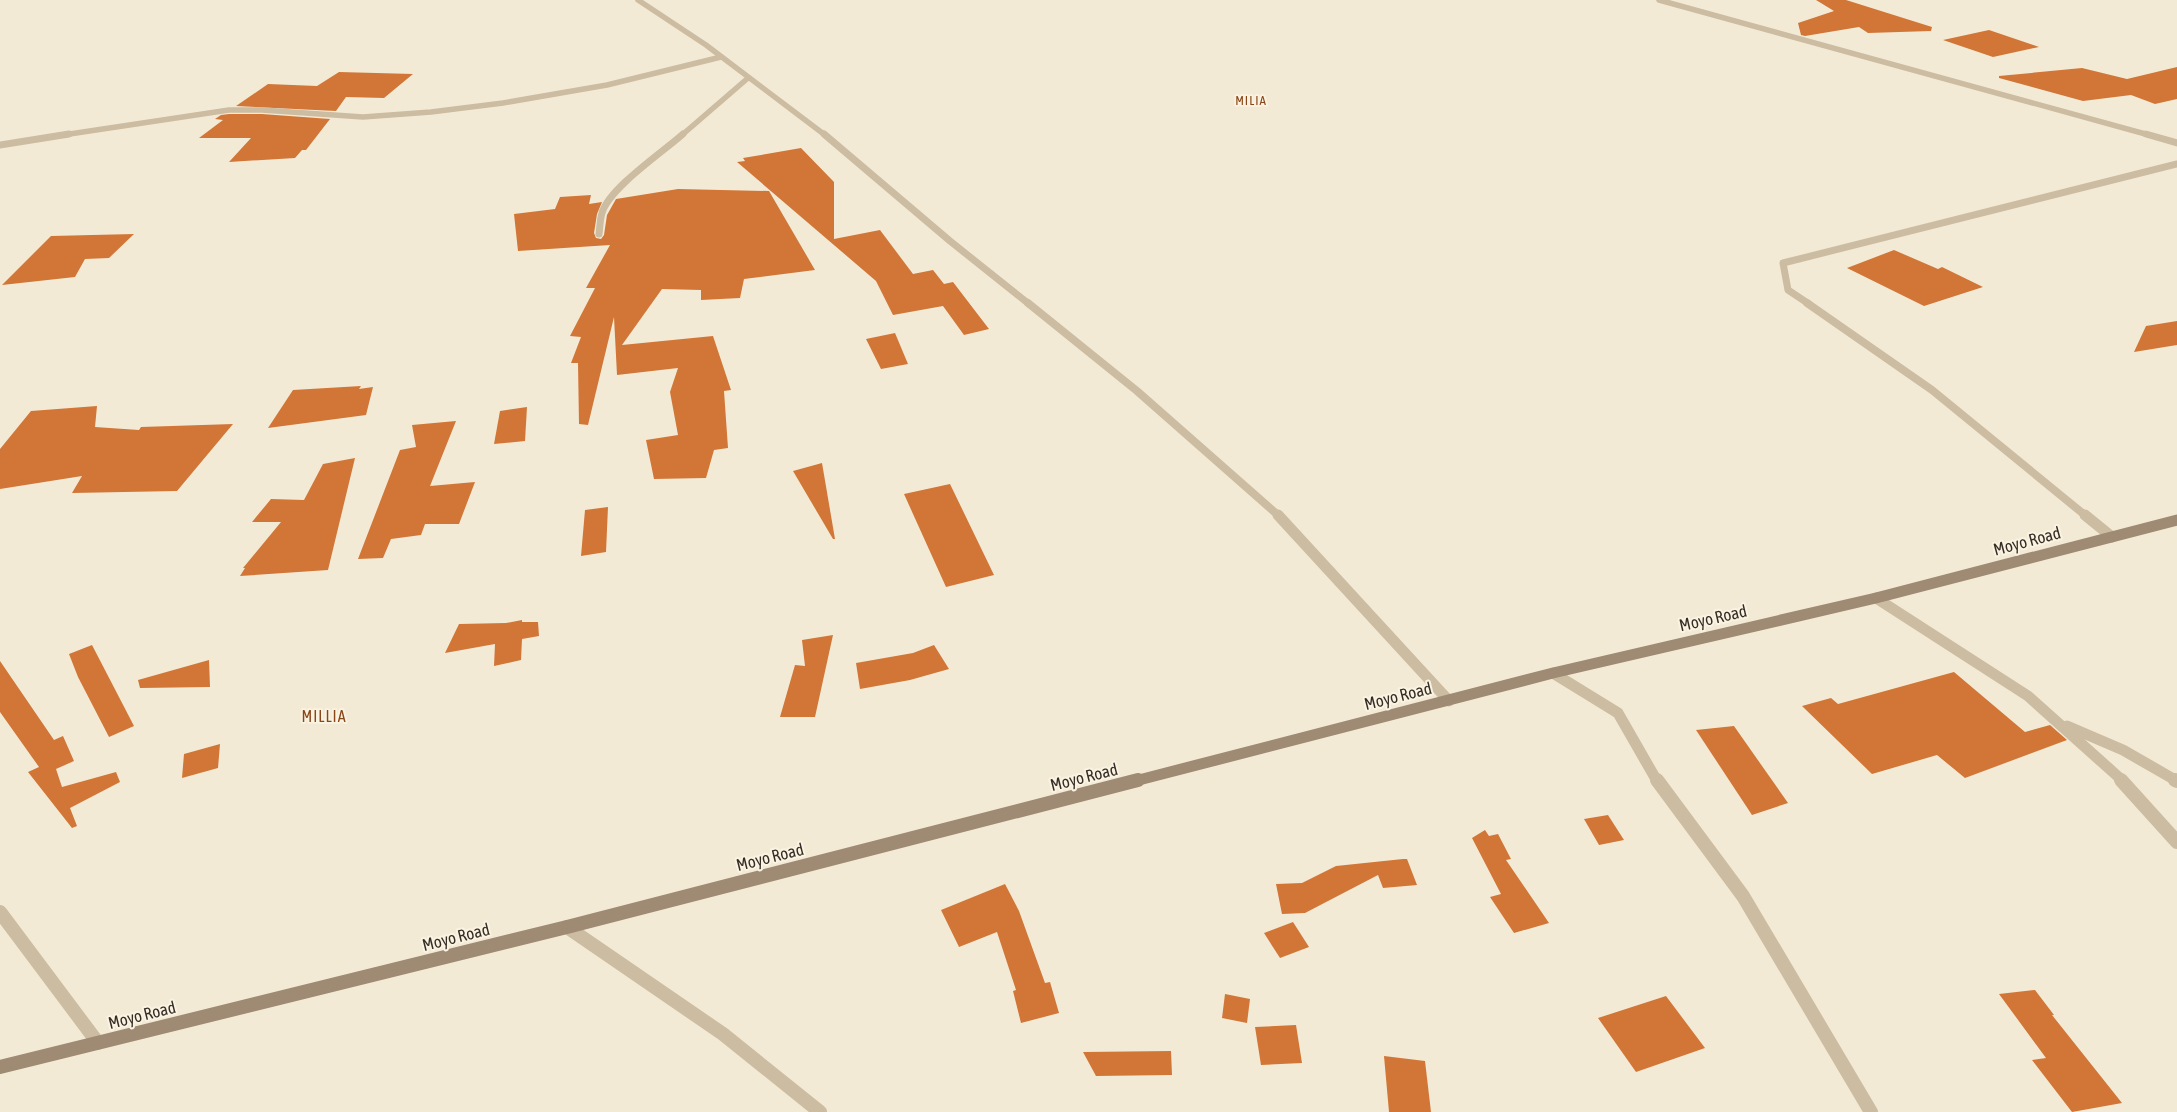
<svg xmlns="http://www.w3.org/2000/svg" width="2177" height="1112" font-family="'Asap Condensed',sans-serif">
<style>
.building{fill:#d17636}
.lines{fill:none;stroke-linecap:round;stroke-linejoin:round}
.minor-far4{stroke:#ccbca1;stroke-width:5.5}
.minor-far3{stroke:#ccbca1;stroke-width:7}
.minor-far2{stroke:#ccbca1;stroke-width:8}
.minor-far1{stroke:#ccbca1;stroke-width:11}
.minor{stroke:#ccbca1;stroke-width:14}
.tertiary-far1{stroke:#ccbca1;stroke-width:5.5}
.tertiary{stroke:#ccbca1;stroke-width:7}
.secondary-far1{stroke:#9f8a73;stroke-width:11}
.secondary{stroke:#9f8a73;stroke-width:14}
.labels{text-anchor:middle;stroke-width:4;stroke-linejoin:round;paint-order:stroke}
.far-quarter-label{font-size:13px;letter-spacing:1px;fill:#8b4617;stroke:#faf3e2}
.quarter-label{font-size:16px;letter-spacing:1px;fill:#8b4617;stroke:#faf3e2}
.near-street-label{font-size:17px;fill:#352d25;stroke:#faf3e2}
</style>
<rect width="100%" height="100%" fill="#f3ead6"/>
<g class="building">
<polygon points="1816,0 1846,0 1932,27 1931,31 1868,33 1859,27 1805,36 1801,35 1798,23 1834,11"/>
<polygon points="1989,30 2039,47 1993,57 1943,40"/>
<polygon points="2177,67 2177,99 2155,104 2131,95 2083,101 1999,78 1999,76 2082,68 2127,79"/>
<polygon points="339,72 413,74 384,98 346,97 336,111 236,106 268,84 317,86"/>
<polygon points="229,114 262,114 330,119 306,150 302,150 295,158 229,162 251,138 199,138 223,120 215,119 221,115"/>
<polygon points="801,148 834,182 834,239 880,230 913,274 933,270 944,284 953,282 989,329 964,335 943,306 893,315 876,281 737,162 745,161 743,158"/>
<polygon points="678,189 769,191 815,270 744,279 740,298 701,300 701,290 662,289 622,345 713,336 731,390 724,391 728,448 714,450 706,478 654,479 646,440 678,435 670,392 678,368 617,375 614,317 588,425 579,424 578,363 571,363 581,337 570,336 595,288 586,288 610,245 518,251 514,214 555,209 560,197 591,195 589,204 602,202 597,214 594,233 596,238 601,239 604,235 607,215 616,199"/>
<polygon points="134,234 109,258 85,259 75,277 2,285 51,236"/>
<polygon points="1894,250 1938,269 1942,267 1983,287 1924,306 1847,268"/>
<polygon points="2177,321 2177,345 2134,352 2146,326"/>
<polygon points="895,333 908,364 881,369 866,339"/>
<polygon points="361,386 359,389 373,387 366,415 268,428 293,390"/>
<polygon points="97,406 95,427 139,430 141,427 233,424 177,491 72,493 82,476 0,489 0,449 31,411"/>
<polygon points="527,407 525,441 494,444 500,411"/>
<polygon points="456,421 430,486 475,482 459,524 425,524 421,535 391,539 383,558 358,559 400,450 416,447 412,425"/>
<polygon points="355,458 328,570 240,576 245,568 243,568 281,522 252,522 271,499 304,500 323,464"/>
<polygon points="822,463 835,539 833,539 793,471"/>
<polygon points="950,484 994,575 946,587 904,494"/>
<polygon points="608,507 606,552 581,556 585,510"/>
<polygon points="522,620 522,622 538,622 539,636 522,639 521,660 494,666 495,644 445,653 459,624 506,623"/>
<polygon points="833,635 815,717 780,717 795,665 805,666 802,640"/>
<polygon points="92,645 134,726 109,737 78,677 69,654"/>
<polygon points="934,645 949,669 910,680 860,689 856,663 913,653"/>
<polygon points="209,660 210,687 140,688 138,680"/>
<polygon points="0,661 54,740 63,736 74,761 56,769 62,787 116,772 120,782 70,808 77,826 72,828 28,772 39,767 0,712"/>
<polygon points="1954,672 2025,732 2050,725 2067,740 1965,778 1937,755 1872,774 1802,706 1831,698 1838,704"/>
<polygon points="1734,726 1788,803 1752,815 1696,730"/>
<polygon points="220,744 218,768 182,778 184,754"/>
<polygon points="1608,815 1624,840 1599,845 1584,819"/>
<polygon points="1485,830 1489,836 1498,834 1511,859 1506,860 1549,923 1514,933 1490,897 1501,894 1472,838"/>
<polygon points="1403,859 1407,859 1417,885 1383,888 1378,875 1305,913 1282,914 1276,884 1302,883 1336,866"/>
<polygon points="1005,884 1019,911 1045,983 1050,982 1059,1013 1021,1023 1013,991 1016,990 997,932 959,947 941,910"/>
<polygon points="1293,922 1309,947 1280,958 1264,933"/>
<polygon points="2035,990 2054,1015 2052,1015 2122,1103 2072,1112 2032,1060 2046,1058 1999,994"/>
<polygon points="1225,994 1250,999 1247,1023 1222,1018"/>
<polygon points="1666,996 1705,1048 1636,1072 1598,1018"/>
<polygon points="1296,1025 1302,1063 1261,1065 1255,1027"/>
<polygon points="1171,1051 1172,1075 1096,1076 1083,1052"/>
<polygon points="1384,1056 1425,1061 1431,1112 1389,1112"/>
</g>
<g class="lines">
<g class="minor-far4">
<polyline points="638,0 706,45 825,135"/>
<polyline points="63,135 229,110 262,110 363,117 431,112 503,103 607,85 721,57"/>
<polyline points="682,135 748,78"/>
</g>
<g class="minor-far3">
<polyline points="824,134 950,241 1029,304"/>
<polyline points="0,145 69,134"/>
<path d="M599,234C600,227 600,219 602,213C609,188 663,152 683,134"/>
<polyline points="1809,304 1788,290 1783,263 2177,164"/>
</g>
<g class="minor-far2">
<polyline points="1028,303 1137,391 1279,516"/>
<polyline points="1807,303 1932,390 2086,516"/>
</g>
<g class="minor-far1">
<polyline points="1278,515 1449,701"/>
<polyline points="2085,515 2112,537"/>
<polyline points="1876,598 2028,696 2123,781"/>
<polyline points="1553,673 1618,713 1657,781"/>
<polyline points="2067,726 2123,750 2177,781"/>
</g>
<g class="minor">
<polyline points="1657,780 1743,896 1871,1112"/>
<polyline points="2121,780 2177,842"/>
<polyline points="2175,780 2177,781"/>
<polyline points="0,912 98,1043"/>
<polyline points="567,927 723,1034 820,1112"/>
</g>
<polyline class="tertiary-far1" points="1659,0 2149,135"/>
<polyline class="tertiary" points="2146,134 2177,143"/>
<polyline class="secondary-far1" points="1135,781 1553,673 1876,598 2177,520"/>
<polyline class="secondary" points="0,1067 567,927 1138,780"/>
</g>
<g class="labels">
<g class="far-quarter-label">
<text x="1251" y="105">MILIA</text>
</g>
<g class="quarter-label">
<text x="324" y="722">MILLIA</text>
</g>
<g class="near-street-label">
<text transform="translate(2027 541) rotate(-15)" y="6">Moyo Road</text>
<text transform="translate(1713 618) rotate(-13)" y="6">Moyo Road</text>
<text transform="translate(1398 696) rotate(-14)" y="6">Moyo Road</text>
<text transform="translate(1084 777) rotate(-14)" y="6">Moyo Road</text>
<text transform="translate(770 857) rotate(-14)" y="6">Moyo Road</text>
<text transform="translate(456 937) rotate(-14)" y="6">Moyo Road</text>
<text transform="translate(142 1015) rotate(-14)" y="6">Moyo Road</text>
</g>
</g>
</svg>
